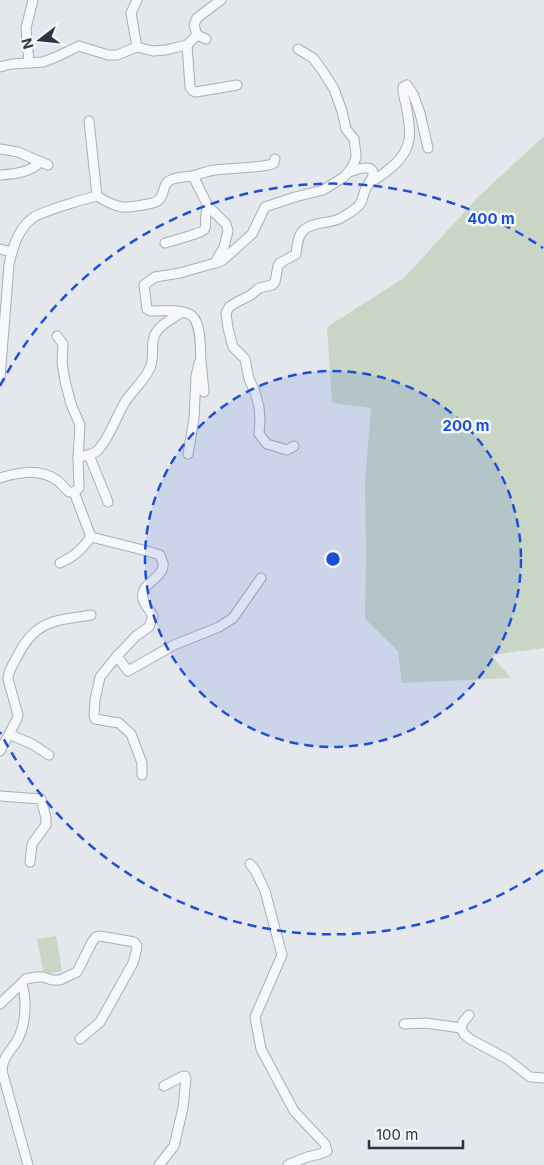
<svg xmlns="http://www.w3.org/2000/svg" width="544" height="1165" font-family="Inter,sans-serif">
<style>
.green{fill:#c9d6c5}
.lines{fill:none;stroke-linecap:round;stroke-linejoin:round}
.minor-casing{stroke:#a9aeb7;stroke-width:11}
.minor{stroke:#f7f8fa;stroke-width:9}
.ring{fill:none;stroke:#1d4ed8;stroke-width:2.5;stroke-dasharray:9 6}
.centre{fill:#1d4ed8;stroke:#f4f6f9;stroke-width:2.5}
.ring-label{font-size:15px;text-anchor:middle;font-weight:bold;fill:#1d4ed8;stroke:#f4f6f9;stroke-width:5;stroke-linejoin:round;paint-order:stroke}
</style>
<rect width="100%" height="100%" fill="#e4e7ec"/>
<g class="green">
<polygon points="544,136 544,648 491,655 511,678 402,683 398,651 365,619 366,553 365,482 371,408 332,403 327,327 404,278 478,197"/>
<polygon points="56,936 62,971 44,974 37,939"/>
</g>
<g class="lines">
<defs>
<g id="minor">
<polyline points="197,35 194,25 197,18 221,0"/>
<polyline points="187,45 190,87 193,91 196,92 237,85"/>
<polyline points="137,47 131,13 137,0"/>
<polyline points="29,63 26,28 33,0"/>
<polyline points="0,67 12,64 43,62 56,57 79,46 108,55 117,55 137,47 153,51 166,50 178,47 187,45 197,35 206,39"/>
<polyline points="89,121 97,196"/>
<polyline points="0,149 18,152 48,165"/>
<path d="M0,175C13,174 30,173 40,162"/>
<path d="M193,176L208,206L226,224L228,231L224,247L215,263L180,273L155,277L144,285L147,309L150,311C163,311 178,309 189,314C202,319 200,349 201,361C202,372 203,382 204,392"/>
<path d="M370,182C379,178 386,172 393,166C414,148 411,130 406,105C405,100 403,95 403,90V87L407,85L413,94L420,113L428,148"/>
<path d="M165,243C171,241 202,233 204,230C207,226 205,219 206,214C206,211 207,209 208,206"/>
<polyline points="0,249 12,252"/>
<polyline points="216,263 223,260 252,234 265,207 295,197 323,190 344,177 351,169 356,158 356,154 354,139 346,129 342,111 334,89 322,70 313,58 298,49"/>
<polyline points="57,336 63,344 62,363 65,381 71,404 80,425 78,457 79,488 74,492"/>
<path d="M0,378L9,265C12,249 19,227 34,217C41,213 51,210 59,207C72,203 84,199 97,196C118,209 124,209 148,204C153,203 159,202 161,197C165,190 163,182 173,179C179,177 186,177 192,176C200,174 207,171 215,170C233,168 251,168 269,165L274,163L275,159"/>
<path d="M294,446L287,450L267,444L259,434L260,420L259,407L255,392L249,379L245,359L233,347L228,328L226,313L229,307L237,302L251,295L259,288L272,285L275,282L278,266L280,263L296,254C297,245 298,234 305,229C315,221 331,224 341,218C347,214 356,210 360,204C363,200 363,195 365,190C367,185 381,170 367,168C361,167 353,171 348,172"/>
<polyline points="188,454 194,419 196,376 199,363"/>
<polyline points="89,455 108,502"/>
<path d="M78,457C85,456 94,455 99,449C111,435 116,417 125,402C133,390 144,381 150,368C155,357 150,344 155,334C161,323 173,319 182,312"/>
<path d="M0,478C19,472 40,468 58,481C62,484 65,489 69,492H74"/>
<polyline points="74,492 91,537"/>
<path d="M91,537L147,551L160,555C161,558 162,560 163,563C165,579 139,582 143,599C145,605 150,611 153,616L149,627L136,636L117,656L100,677L95,700L94,715L95,719L119,723L131,734L142,763V775"/>
<path d="M60,563C75,556 81,550 91,537"/>
<polyline points="117,656 128,671 174,645 219,627 233,618 261,578"/>
<polyline points="9,734 32,744 49,755"/>
<path d="M0,751L17,719L18,715L8,679C8,671 13,664 17,657C35,620 54,621 91,615"/>
<polyline points="0,796 41,799 46,818 46,825 32,844 30,862"/>
<polyline points="250,864 255,870 265,891 282,955 255,1017 261,1049 294,1111 325,1144 327,1151 320,1154 307,1157 288,1165"/>
<path d="M22,984C27,1000 26,1023 18,1039C12,1050 2,1057 2,1071L28,1165"/>
<polyline points="0,1004 26,979 36,977 43,977 52,980 60,980 77,972 92,942 96,937 100,936 134,942 137,946 136,952 133,963 114,997 100,1022 80,1039"/>
<polyline points="404,1024 426,1023 461,1028"/>
<polyline points="461,1028 464,1034 470,1039 507,1059 530,1077 544,1078"/>
<polyline points="461,1028 463,1022 469,1015"/>
<polyline points="159,1165 174,1146 183,1108 186,1078 185,1076 183,1076 164,1086"/>
</g>
</defs>
<use href="#minor" class="minor-casing"/>
<use href="#minor" class="minor"/>
</g>
<circle cx="333" cy="559" r="188" fill="#1d4ed8" fill-opacity=".12"/>
<g class="ring">
<circle cx="333" cy="559" r="188"/>
<path d="M543 870A375 375 0 0 1 0 732M0 386A375 375 0 0 1 543 248"/>
</g>
<circle cx="333" cy="559" r="8" class="centre"/>
<g class="ring-label">
<text x="491" y="224">400 m</text>
<text x="466" y="431">200 m</text>
</g>
<g transform="translate(40 40) rotate(254)" stroke="#f4f6f9" stroke-width="4" paint-order="stroke">
<path d="M0-4L9 19L0 12L-9 19Z" fill="#2b3445"/>
<text y="-8" font-size="14" font-weight="bold" text-anchor="middle" fill="#2b3445">N</text>
</g>
<path d="M369 1140v8h94v-8" fill="none" stroke="#2b3445" stroke-width="2.5"/>
<text x="376" y="1140" font-size="15" fill="#2b3445" stroke="#f4f6f9" stroke-width="4" paint-order="stroke">100 m</text>
</svg>
